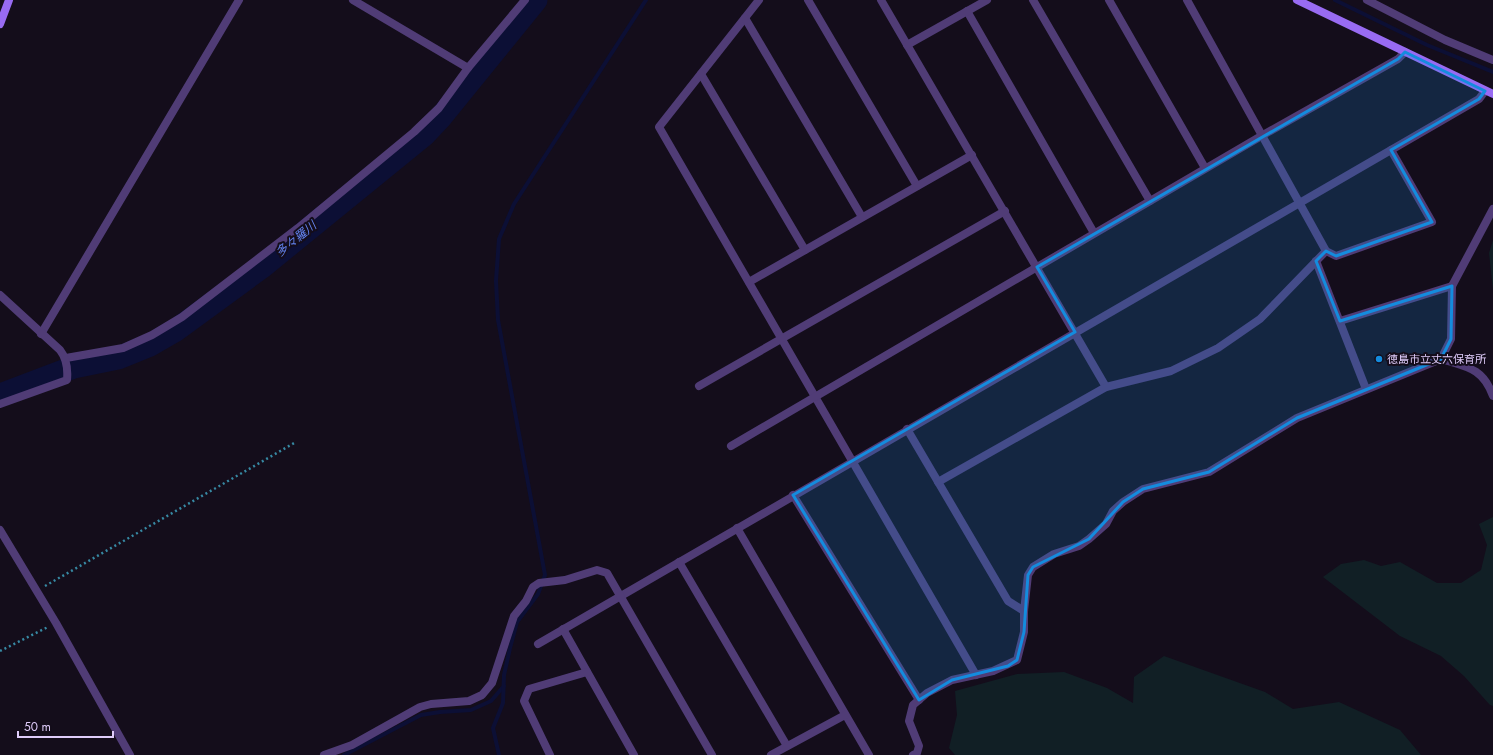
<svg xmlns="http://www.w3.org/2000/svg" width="1493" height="755" font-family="Jost,'Noto Sans JP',sans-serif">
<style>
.green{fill:#111f25}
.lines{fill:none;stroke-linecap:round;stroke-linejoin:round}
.stream{stroke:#0c0f35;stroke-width:4}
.river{stroke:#0c0f35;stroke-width:23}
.path{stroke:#3789a3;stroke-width:2.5;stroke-dasharray:2 3;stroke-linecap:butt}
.lane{stroke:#503c76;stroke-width:8}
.street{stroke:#503c76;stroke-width:8}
.secondary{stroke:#986bf2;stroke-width:8}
.marked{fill:#148cde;fill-opacity:0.2;stroke:#148cde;stroke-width:3;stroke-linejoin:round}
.poi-dot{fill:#148cde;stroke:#140d1b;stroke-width:1.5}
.labels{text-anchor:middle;stroke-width:4;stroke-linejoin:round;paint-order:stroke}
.poi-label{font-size:11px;fill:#dfccfa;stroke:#140d1b;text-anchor:start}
.water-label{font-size:12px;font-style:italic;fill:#6384f1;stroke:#140d1b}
</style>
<rect width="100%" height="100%" fill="#140d1b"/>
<g class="green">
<polygon points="1493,240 1493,290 1489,253"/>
<polygon points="1493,517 1493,706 1490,705 1464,676 1441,656 1400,636 1323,577 1341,564 1364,560 1381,566 1400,562 1437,583 1461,583 1481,570 1487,545 1479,524"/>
<polygon points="1164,656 1265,692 1293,709 1339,702 1400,730 1421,755 955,755 949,748 957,715 955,691 1017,674 1064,672 1107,688 1133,703 1134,677"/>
</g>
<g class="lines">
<g class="stream">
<polyline points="1335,0 1427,45 1493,72"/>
<polyline points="344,755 421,715 440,712 471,710 491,701 504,686"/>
<polyline points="499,755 493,728 503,703 504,675 510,648 517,622 538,594 545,575 498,320 496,281 499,239 514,204 646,0"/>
</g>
<polyline class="river" points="0,395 74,367 118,358 150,345 176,330 262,267 424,135 441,117 536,0"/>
<g class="path">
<polyline points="45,586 296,442"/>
<polyline points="0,651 48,627"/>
</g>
<g class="lane">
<polyline points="353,0 468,68 525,0"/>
<polyline points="41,334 239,0"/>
<polyline points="66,358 123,348 152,335 182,317 298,228 414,132 439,108 468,68"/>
</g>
<g class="street">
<polyline points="759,0 659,127 976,675"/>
<polyline points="808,0 917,186"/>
<polyline points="881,0 1106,387"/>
<polyline points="1033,0 1150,201"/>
<polyline points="1109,0 1205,168"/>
<polyline points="1187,0 1326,251 1336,256 1432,222 1391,150"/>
<polyline points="1367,0 1445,40 1493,60"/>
<polyline points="967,11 1094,233"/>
<polyline points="745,18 862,217"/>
<polyline points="907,45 987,0"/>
<polyline points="701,74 805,250"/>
<polyline points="1316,261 1366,389"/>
<polyline points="749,282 972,155"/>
<path d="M0,295L60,350C67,359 68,369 67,380L0,404"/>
<polyline points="1340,321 1452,286"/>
<path d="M1441,359C1467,367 1483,368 1493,396"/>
<polyline points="699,386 1005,211"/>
<polyline points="907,429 1008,601 1024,611"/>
<polyline points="731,446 1263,135 1398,59 1405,52"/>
<polyline points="938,482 1106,387 1171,371 1218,348 1260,319 1326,251"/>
<polyline points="793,495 919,700"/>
<polyline points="737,528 869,755"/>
<polyline points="0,530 56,623 130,755"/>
<polyline points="679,562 787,746"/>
<polyline points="563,629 634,755"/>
<polyline points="538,644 1479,99 1485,91"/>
<polyline points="324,755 352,745 420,707 431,704 469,701 482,695 492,683 514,616 526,601 533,587 539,583 565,580 597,570 607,573 712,755"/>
<polyline points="550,755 524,701 529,689 587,672"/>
<polyline points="771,755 845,715"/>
<polyline points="913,755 917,753 919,746 909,721 913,705 927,693 952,680 993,671 1017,660 1024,632 1024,611 1028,575 1033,567 1054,554 1079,546 1089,539 1106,524 1113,511 1123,502 1143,489 1209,472 1297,418 1441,359 1451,339 1452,286 1493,209"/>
</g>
<g class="secondary">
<polyline points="1297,0 1493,94"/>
<polyline points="0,24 9,0"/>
</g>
</g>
<path class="marked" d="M1405,52L1485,91L1479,99L1391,150L1432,222L1336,256L1326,251L1316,261L1340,321L1452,286L1451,339L1441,359L1297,418L1209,472L1143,489L1123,502L1089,539L1033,567L1028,575L1024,632L1017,660L1008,666L952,680L919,700L793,495L1075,332L1037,267L1398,59Z"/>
<circle class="poi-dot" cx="1379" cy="359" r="4"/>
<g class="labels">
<g class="poi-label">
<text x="1387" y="363">徳島市立丈六保育所</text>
</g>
<g class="water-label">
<text transform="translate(296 239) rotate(-39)" y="4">多々羅川</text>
</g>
</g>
<path d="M18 731v6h95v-6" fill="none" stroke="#dfccfa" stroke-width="2"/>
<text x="24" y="731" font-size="12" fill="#dfccfa" stroke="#140d1b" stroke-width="3" paint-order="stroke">50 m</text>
</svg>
